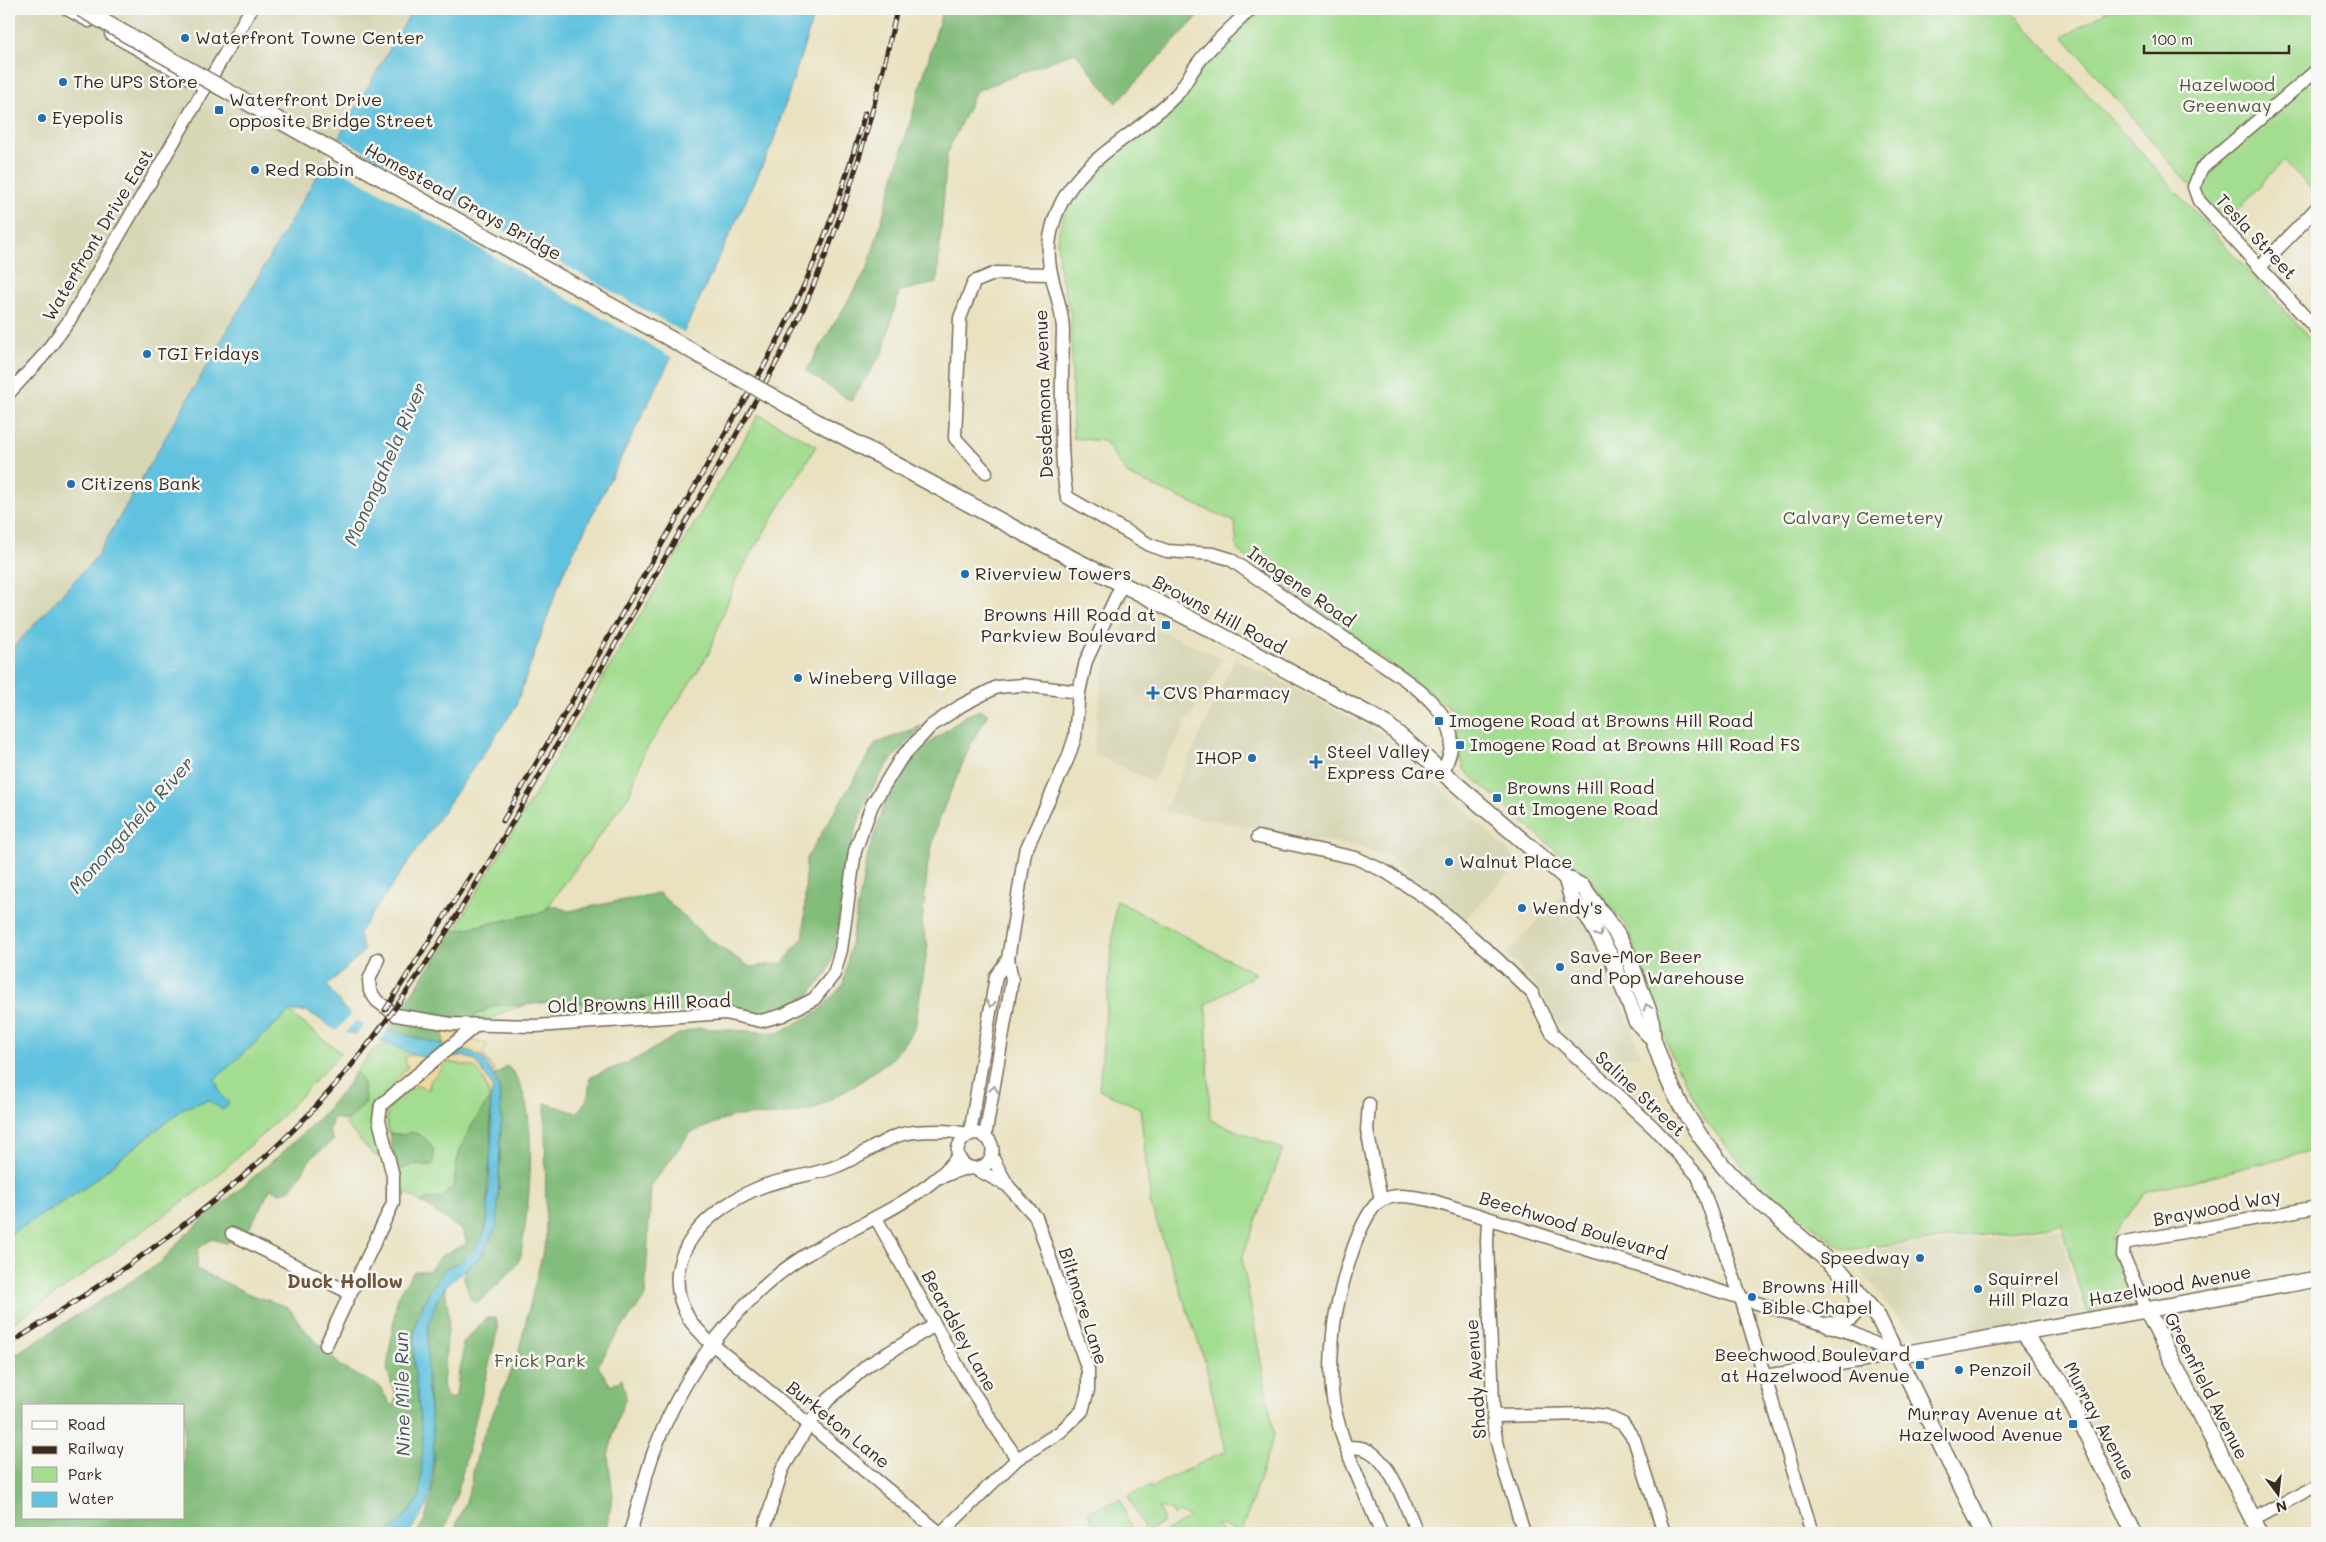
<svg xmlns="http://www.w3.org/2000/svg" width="2326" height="1542" font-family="Mali,sans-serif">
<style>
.built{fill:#d7d6b5}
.green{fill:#a3dd90;stroke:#6f8457}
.forest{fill:#82bc7a;stroke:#5e734c;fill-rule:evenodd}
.sand{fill:#eeda9e;stroke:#94825e}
.water{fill:#60c2de;stroke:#4e767e}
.pier{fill:#e9e1c0}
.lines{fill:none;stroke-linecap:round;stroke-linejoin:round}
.minor-casing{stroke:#786a57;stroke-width:15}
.major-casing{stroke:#786a57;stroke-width:18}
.minor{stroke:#fff;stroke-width:12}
.major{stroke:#fff;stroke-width:15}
.rail-casing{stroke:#3b2a1e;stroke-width:5}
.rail{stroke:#f6f6f2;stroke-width:3;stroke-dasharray:9;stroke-linecap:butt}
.major-bridge-casing{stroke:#786a57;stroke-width:18;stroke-linecap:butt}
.major-bridge{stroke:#fff;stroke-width:15}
.oneway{stroke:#a79f9a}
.poi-dot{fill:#1f6fb2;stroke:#f6f6f2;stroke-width:2}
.labels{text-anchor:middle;stroke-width:5;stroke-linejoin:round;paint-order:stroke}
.poi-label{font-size:18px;fill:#3b2a1e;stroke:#f6f6f2;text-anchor:start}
.park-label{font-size:18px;fill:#55573a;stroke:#f6f6f2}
.street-label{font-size:18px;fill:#3b2a1e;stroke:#f6f6f2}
.water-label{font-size:19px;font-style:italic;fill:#465858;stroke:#f6f6f2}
.neighbourhood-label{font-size:19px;font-weight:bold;fill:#70553a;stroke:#f6f6f2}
</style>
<rect width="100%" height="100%" fill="#f6f6f2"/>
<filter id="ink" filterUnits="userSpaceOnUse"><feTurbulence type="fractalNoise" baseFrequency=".02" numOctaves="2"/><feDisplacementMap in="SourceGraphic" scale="10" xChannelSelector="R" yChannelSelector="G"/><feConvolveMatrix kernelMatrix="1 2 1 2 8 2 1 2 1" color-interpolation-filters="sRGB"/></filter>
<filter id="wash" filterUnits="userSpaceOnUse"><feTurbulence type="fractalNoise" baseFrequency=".0096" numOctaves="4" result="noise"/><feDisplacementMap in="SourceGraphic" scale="20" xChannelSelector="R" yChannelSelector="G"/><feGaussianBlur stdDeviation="1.12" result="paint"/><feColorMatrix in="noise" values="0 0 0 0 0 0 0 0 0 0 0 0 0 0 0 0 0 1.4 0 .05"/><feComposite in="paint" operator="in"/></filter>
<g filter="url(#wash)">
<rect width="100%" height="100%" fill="#e9e1c0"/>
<g class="built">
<polygon points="9,9 413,9 97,556 9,652"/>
<polygon points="1127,616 1223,659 1152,782 1093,753 1103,671"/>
<polygon points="1235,658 1382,734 1520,862 1465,919 1392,858 1362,847 1164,812"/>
<polygon points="1564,893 1596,934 1641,1055 1595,1066 1569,1042 1538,988 1506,954"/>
<polygon points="2059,1229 2082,1313 1963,1333 1930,1335 1913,1330 1899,1320 1857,1264 1859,1251"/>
</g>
<g class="green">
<polygon points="1260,9 2010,9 2317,346 2317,1149 2145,1193 2111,1238 2139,1301 2087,1312 2061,1225 1844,1250 1757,1184 1706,1121 1672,1057 1628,929 1592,882 1464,770 1454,711 1237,550 1235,522 1128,475 1104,441 1073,438 1071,316 1059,268 1057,239 1065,211 1082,185 1121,148 1173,109 1207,63"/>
<polygon points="2110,9 2317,9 2317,195 2284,160 2226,222 2180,174 2064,37"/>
<polygon points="759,414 816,446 737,577 708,655 644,753 629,795 544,912 454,931"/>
<polygon points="1116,900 1256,974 1206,1004 1210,1120 1283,1149 1242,1258 1274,1434 1242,1532 1216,1524 1222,1533 1163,1533 1190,1517 1179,1513 1174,1516 1172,1511 1159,1507 1164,1522 1146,1533 1130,1499 1129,1495 1151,1486 1152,1488 1161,1482 1226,1451 1204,1358 1151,1206 1140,1108 1099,1090"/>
<polygon points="662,995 707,1010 565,1016 563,1000 597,1005"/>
<polygon points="495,1005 526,1005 506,1011 491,1019 469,1019"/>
<polygon points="289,1012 341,1053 278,1120 210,1182 62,1290 9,1325 9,1235 80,1191 184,1108 208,1100 223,1110 215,1079"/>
<polygon points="389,1044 414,1055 405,1057 408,1067 400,1083 369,1109 381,1146 380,1154 376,1157 345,1124 366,1102 362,1080 356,1071 375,1048"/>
<path d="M447,1062L475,1067C484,1075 486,1088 490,1099C472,1122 453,1154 455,1184L441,1198L425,1199L421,1202L400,1189L398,1171L413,1164L432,1165L405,1135L389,1133C381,1105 397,1100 416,1085L429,1089L430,1081Z"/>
<polygon points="1120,1499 1133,1533 1097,1533 1088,1512"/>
</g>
<g class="forest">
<polygon points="943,9 1205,9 1116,103 1075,52 976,91 947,153 937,283 899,291 883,352 851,401 806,371 868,267"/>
<polygon points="980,710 988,714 971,744 938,821 928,863 922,925 928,945 915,1028 894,1057 856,1085 810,1111 777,1115 733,1116 690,1133 651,1186 645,1297 617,1334 598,1366 611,1386 622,1379 626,1397 617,1420 608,1456 613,1496 605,1533 453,1533 467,1499 480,1443 517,1358 546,1239 545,1103 577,1113 588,1098 590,1077 634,1060 679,1034 699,1028 778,1033 818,1012 843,985 868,854 891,785 919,751 965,716"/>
<polygon points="922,726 887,765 869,794 855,830 844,884 833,956 827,974 807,997 779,1012 762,1014 707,1010 662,995 597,1005 563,1000 526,1005 495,1005 469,1019 424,1016 399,1012 454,931 544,912 551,905 569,911 659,893 707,938 750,967 783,963 804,936 806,859 876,743"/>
<polygon points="396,1018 442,1028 444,1045 387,1032"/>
<path d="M507,1066C541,1093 530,1200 523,1240C522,1246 522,1256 518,1262C508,1277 491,1290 478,1303L470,1299L464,1277L467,1268L481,1256L499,1195L501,1118L499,1089L494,1076Z"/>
<path d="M356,1071L362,1080L366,1102L346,1121L333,1117L329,1132L334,1140L312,1157L291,1189L280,1193L271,1188L245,1236L226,1243L212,1239L198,1249L197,1269L249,1294L288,1307L306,1331L343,1368L379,1386L390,1404L394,1406L396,1397L387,1369L397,1298L414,1271H429L442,1255L467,1244L463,1231L421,1202L425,1199L441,1198L455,1184C453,1154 472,1122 490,1099L491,1152L487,1186L488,1215L483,1236L474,1249L460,1262L446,1268L423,1303L415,1329L414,1366L423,1443L420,1496L412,1509L390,1533H9V1358L160,1263L183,1237L283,1152L322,1115L347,1086ZM24,1406H184V1518H24Z"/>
<path d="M409,1132C425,1133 440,1150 432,1165L413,1164L398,1171L389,1133L405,1135Z"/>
<path d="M445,1287L449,1318L443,1384L445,1394L450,1399L456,1396L459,1371L463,1357V1343L486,1318H496L498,1328L456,1498L443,1533H417C453,1481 419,1389 428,1329C430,1314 437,1299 445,1287Z"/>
</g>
<g class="sand">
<path d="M442,1028L457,1030L458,1033L455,1038C468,1042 478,1039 488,1045L482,1052L496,1074L494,1076L482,1058L444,1045Z"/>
<path d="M414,1055C431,1058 465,1052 476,1061C481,1065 484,1072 488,1077C493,1084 494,1091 490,1099L484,1080L475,1067L448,1062L430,1081L428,1090L416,1085L413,1088L395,1081L408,1067L405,1062V1057Z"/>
</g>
<polygon class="water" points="413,9 816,9 772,145 678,344 563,573 515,708 359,933 364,951 327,986 343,1007 360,1024 470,1051 483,1058 494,1076 499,1089 501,1118 497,1226 481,1256 445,1287 436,1302 428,1329 427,1387 434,1440 431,1491 427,1506 409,1533 390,1533 412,1509 420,1496 423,1443 414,1366 415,1329 419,1314 430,1290 446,1268 460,1262 474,1249 483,1236 487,1225 492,1123 490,1099 493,1087 475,1060 462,1056 428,1058 414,1055 384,1042 335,1029 307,1011 289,1012 215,1079 221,1095 229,1103 223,1110 208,1100 184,1108 80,1191 9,1235 9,652 97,556"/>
<g class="pier">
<polygon points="337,136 685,333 673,358 323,160"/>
<polygon points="352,1013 358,1018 344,1034 336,1031"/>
<polygon points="365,1023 388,1030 378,1043 354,1037"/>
</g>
</g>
<g filter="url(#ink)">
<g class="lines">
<defs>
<g id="minor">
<polyline points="67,9 89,21"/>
<path d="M1251,9C1233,26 1213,43 1198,63C1190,73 1185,85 1177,94C1129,145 1058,164 1049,245C1046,275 1063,302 1063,331C1062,369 1061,407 1062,445C1063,463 1063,479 1067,497L1150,545L1167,551L1213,554L1230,559C1271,588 1312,616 1353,644C1382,665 1433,692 1448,725C1456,741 1449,757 1443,773"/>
<polyline points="111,34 200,84"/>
<polyline points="2317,70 2201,169 2194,187 2199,201 2317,330"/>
<polyline points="2260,267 2317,208"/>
<polyline points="9,393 43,356 69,321 251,9"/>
<polyline points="986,472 955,438 960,318 974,282 996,273 1051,274"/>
<polyline points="1258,837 1356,858 1386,872 1432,902 1498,960 1532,993 1553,1035 1654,1128 1698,1176 1741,1298 1812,1533"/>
<polyline points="378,959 369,980 370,991 377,1001 396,1015 451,1024 536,1026 725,1013 761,1021 783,1015 814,999 834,974 841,950 855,851 872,805 901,758 931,726 962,705 997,687 1023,685 1079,692"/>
<polyline points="1369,1104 1367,1130 1381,1200"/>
<polyline points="970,1134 996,976 1008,959"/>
<polyline points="985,1137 1012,980 1008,959 1025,852 1068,758 1075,737 1079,692 1086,661 1122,584"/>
<polyline points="976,1169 1008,1186"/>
<path d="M941,1177C947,1175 954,1172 960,1170C972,1167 988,1171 992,1155C993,1150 992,1144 989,1140C972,1118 939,1155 971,1168"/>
<polyline points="876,1218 967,1383 1017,1459"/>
<polyline points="1488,1219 1487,1242 1494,1429 1503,1466 1524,1533"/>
<polyline points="232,1234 350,1293"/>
<polyline points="2146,1309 2123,1255 2124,1243 2317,1207"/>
<polyline points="326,1345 393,1203 393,1176 379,1120 381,1105 475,1026"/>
<polyline points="1764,1376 1897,1355"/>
<polyline points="1493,1416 1588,1414 1606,1416 1623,1424 1634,1439 1664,1533"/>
<path d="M1346,1447C1354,1447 1362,1447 1369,1451C1391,1463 1408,1510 1417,1533"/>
<polyline points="2253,1519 2317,1485"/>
<path d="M630,1533C639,1504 645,1474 656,1446C684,1373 739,1296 806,1255C848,1229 899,1210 937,1178C945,1172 951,1164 958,1157"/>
<polyline points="763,1533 782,1470 809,1424 828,1400 868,1365 935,1325"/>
<path d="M940,1533L706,1339C701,1332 693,1326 689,1319C652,1256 712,1205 766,1185C788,1178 811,1175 832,1168C854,1160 873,1146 894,1137C908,1131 927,1131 942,1131C952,1132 959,1131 968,1135"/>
<polyline points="941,1533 1017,1459 1060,1432 1082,1411 1088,1390 1088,1370 1036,1217 1008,1186 992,1157"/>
<path d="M1381,1533C1365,1491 1343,1450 1334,1405C1329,1379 1331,1351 1334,1325C1337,1300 1359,1210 1382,1200C1397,1193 1415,1197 1430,1200L1852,1333L1897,1355"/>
</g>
<g id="major">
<polyline points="476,231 669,338"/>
<polyline points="826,427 1038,541 1204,626 1385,723 1566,878 1583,887 1616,933 1627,953 1651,1017 1653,1039 1666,1075 1681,1106 1700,1136 1724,1167 1746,1190 1843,1274 1878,1317 1984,1533"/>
<polyline points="1566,878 1572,899 1588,917 1612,959 1636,1021 1653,1039"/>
<polyline points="2146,1309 2260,1533"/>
<path d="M1828,1325C1852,1321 1862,1314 1855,1288"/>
<polyline points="2022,1331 2057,1377 2069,1398 2134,1533"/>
<polyline points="1897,1355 2317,1279"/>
</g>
</defs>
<use href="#minor" class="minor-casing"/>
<use href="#major" class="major-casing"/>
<use href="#minor" class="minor"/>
<use href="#major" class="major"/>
<defs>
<g id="rail">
<path d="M503,821L764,366C808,286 841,202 865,113"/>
<polyline points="385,1010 471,875"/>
<path d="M9,1344C115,1277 222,1205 309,1114C414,1002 490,861 566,729C606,661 644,593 684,525C721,461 759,397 793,331C843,226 872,122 897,9"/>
</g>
</defs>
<use href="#rail" class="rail-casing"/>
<use href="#rail" class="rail"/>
<defs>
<g id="major-bridge">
<polyline points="81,9 476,231"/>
<polyline points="669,338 826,427"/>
</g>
</defs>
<use href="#major-bridge" class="major-bridge-casing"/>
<use href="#major-bridge" class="major-bridge"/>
</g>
<defs><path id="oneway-chevron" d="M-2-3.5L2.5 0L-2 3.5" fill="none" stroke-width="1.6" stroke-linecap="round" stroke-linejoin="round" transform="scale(1.25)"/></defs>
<g class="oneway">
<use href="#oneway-chevron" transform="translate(1599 934) rotate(59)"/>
<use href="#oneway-chevron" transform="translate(991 1004) rotate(99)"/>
<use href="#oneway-chevron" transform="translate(1647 1007) rotate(-110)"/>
<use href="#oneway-chevron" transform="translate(994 1089) rotate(-80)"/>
</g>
</g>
<g class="poi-dot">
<circle cx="185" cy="38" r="5"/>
<circle cx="63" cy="82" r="5"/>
<rect x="214" y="105" width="10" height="10" rx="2.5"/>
<circle cx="42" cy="118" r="5"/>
<circle cx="255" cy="170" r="5"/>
<circle cx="147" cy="354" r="5"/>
<circle cx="71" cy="484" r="5"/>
<circle cx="965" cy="574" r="5"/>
<rect x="1161" y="620" width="10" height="10" rx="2.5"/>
<circle cx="798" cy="678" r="5"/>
<path d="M1150.5 685.5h5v5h5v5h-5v5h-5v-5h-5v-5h5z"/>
<rect x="1434" y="716" width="10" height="10" rx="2.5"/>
<rect x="1455" y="740" width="10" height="10" rx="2.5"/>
<circle cx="1252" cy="758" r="5"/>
<path d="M1313.5 754.5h5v5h5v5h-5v5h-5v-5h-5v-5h5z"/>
<rect x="1492" y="793" width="10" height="10" rx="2.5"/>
<circle cx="1449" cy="862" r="5"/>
<circle cx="1522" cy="908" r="5"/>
<circle cx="1560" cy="967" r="5"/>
<circle cx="1920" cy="1258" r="5"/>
<circle cx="1978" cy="1289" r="5"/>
<circle cx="1752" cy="1297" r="5"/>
<rect x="1915" y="1360" width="10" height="10" rx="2.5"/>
<circle cx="1959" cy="1370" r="5"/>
<rect x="2068" y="1419" width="10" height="10" rx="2.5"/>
</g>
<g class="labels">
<g class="poi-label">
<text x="195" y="44">Waterfront Towne Center</text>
<text x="73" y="88">The UPS Store</text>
<text x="229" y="106">Waterfront Drive<tspan x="229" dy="21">opposite Bridge Street</tspan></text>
<text x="52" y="124">Eyepolis</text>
<text x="265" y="176">Red Robin</text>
<text x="157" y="360">TGI Fridays</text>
<text x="81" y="490">Citizens Bank</text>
<text x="975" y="580">Riverview Towers</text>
<text x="1156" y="621" text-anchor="end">Browns Hill Road at<tspan x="1156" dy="21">Parkview Boulevard</tspan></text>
<text x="808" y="684">Wineberg Village</text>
<text x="1163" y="699">CVS Pharmacy</text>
<text x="1449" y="727">Imogene Road at Browns Hill Road</text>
<text x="1470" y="751">Imogene Road at Browns Hill Road FS</text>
<text x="1327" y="758">Steel Valley<tspan x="1327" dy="21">Express Care</tspan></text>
<text x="1242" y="764" text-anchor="end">IHOP</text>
<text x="1507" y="794">Browns Hill Road<tspan x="1507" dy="21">at Imogene Road</tspan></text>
<text x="1459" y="868">Walnut Place</text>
<text x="1532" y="914">Wendy's</text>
<text x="1570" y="963">Save-Mor Beer<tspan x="1570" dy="21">and Pop Warehouse</tspan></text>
<text x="1910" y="1264" text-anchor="end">Speedway</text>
<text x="1988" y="1285">Squirrel<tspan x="1988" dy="21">Hill Plaza</tspan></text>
<text x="1762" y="1293">Browns Hill<tspan x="1762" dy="21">Bible Chapel</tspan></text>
<text x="1910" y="1361" text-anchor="end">Beechwood Boulevard<tspan x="1910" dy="21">at Hazelwood Avenue</tspan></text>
<text x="1969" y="1376">Penzoil</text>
<text x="2063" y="1420" text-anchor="end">Murray Avenue at<tspan x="2063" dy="21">Hazelwood Avenue</tspan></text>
</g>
<g class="park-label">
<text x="2227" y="91">Hazelwood<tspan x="2227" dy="21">Greenway</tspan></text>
<text x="1863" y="524">Calvary Cemetery</text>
<text x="540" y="1367">Frick Park</text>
</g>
<g class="street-label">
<text transform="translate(463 202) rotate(29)" y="6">Homestead Grays Bridge</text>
<text transform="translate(98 235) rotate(-59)" y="6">Waterfront Drive East</text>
<text transform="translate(2256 237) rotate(47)" y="6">Tesla Street</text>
<text transform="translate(1044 394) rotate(-92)" y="6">Desdemona Avenue</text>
<text transform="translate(1301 587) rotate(35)" y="6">Imogene Road</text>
<text transform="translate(1219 615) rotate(28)" y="6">Browns Hill Road</text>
<text transform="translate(639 1004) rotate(-2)" y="6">Old Browns Hill Road</text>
<text transform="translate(1640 1094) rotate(43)" y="6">Saline Street</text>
<text transform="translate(2217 1208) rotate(-11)" y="6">Braywood Way</text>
<text transform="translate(1573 1226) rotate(17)" y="6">Beechwood Boulevard</text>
<text transform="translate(2170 1286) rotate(-10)" y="6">Hazelwood Avenue</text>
<text transform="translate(1083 1306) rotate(72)" y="6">Biltmore Lane</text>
<text transform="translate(959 1331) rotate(61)" y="6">Beardsley Lane</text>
<text transform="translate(1476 1379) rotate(-94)" y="6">Shady Avenue</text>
<text transform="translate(2206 1386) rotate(63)" y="6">Greenfield Avenue</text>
<text transform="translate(2099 1421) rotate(62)" y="6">Murray Avenue</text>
<text transform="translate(838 1425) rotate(39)" y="6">Burketon Lane</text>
</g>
<g class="water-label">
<text transform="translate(385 464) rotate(-66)" y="7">Monongahela River</text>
<text transform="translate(131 825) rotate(-48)" y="7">Monongahela River</text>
<text transform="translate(402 1394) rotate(-91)" y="7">Nine Mile Run</text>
</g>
<g class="neighbourhood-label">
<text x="345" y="1288">Duck Hollow</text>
</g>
</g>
<rect width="2326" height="1542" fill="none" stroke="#f6f6f2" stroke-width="30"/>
<rect x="22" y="1404" width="162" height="115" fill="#f6f6f2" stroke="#aba49d"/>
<rect x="32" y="1421" width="25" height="8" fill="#ffffff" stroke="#aba49d"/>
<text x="68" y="1430" font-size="15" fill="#3b2a1e">Road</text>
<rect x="32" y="1446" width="25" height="8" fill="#3b2a1e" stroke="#aba49d"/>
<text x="68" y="1454" font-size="15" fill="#3b2a1e">Railway</text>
<rect x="32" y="1467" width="25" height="15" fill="#a3dd90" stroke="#aba49d"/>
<text x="68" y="1480" font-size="15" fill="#3b2a1e">Park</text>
<rect x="32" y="1492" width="25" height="15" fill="#60c2de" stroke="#aba49d"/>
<text x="68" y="1504" font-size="15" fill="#3b2a1e">Water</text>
<g transform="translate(2278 1494) rotate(165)" stroke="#f6f6f2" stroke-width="4" paint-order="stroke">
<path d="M0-4L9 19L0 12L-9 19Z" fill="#3b2a1e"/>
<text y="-8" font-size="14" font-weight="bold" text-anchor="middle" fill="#3b2a1e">N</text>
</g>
<path d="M2144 45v8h145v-8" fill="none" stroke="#3b2a1e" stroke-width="2.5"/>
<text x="2151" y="45" font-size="15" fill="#3b2a1e" stroke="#f6f6f2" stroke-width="4" paint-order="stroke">100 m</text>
</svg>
